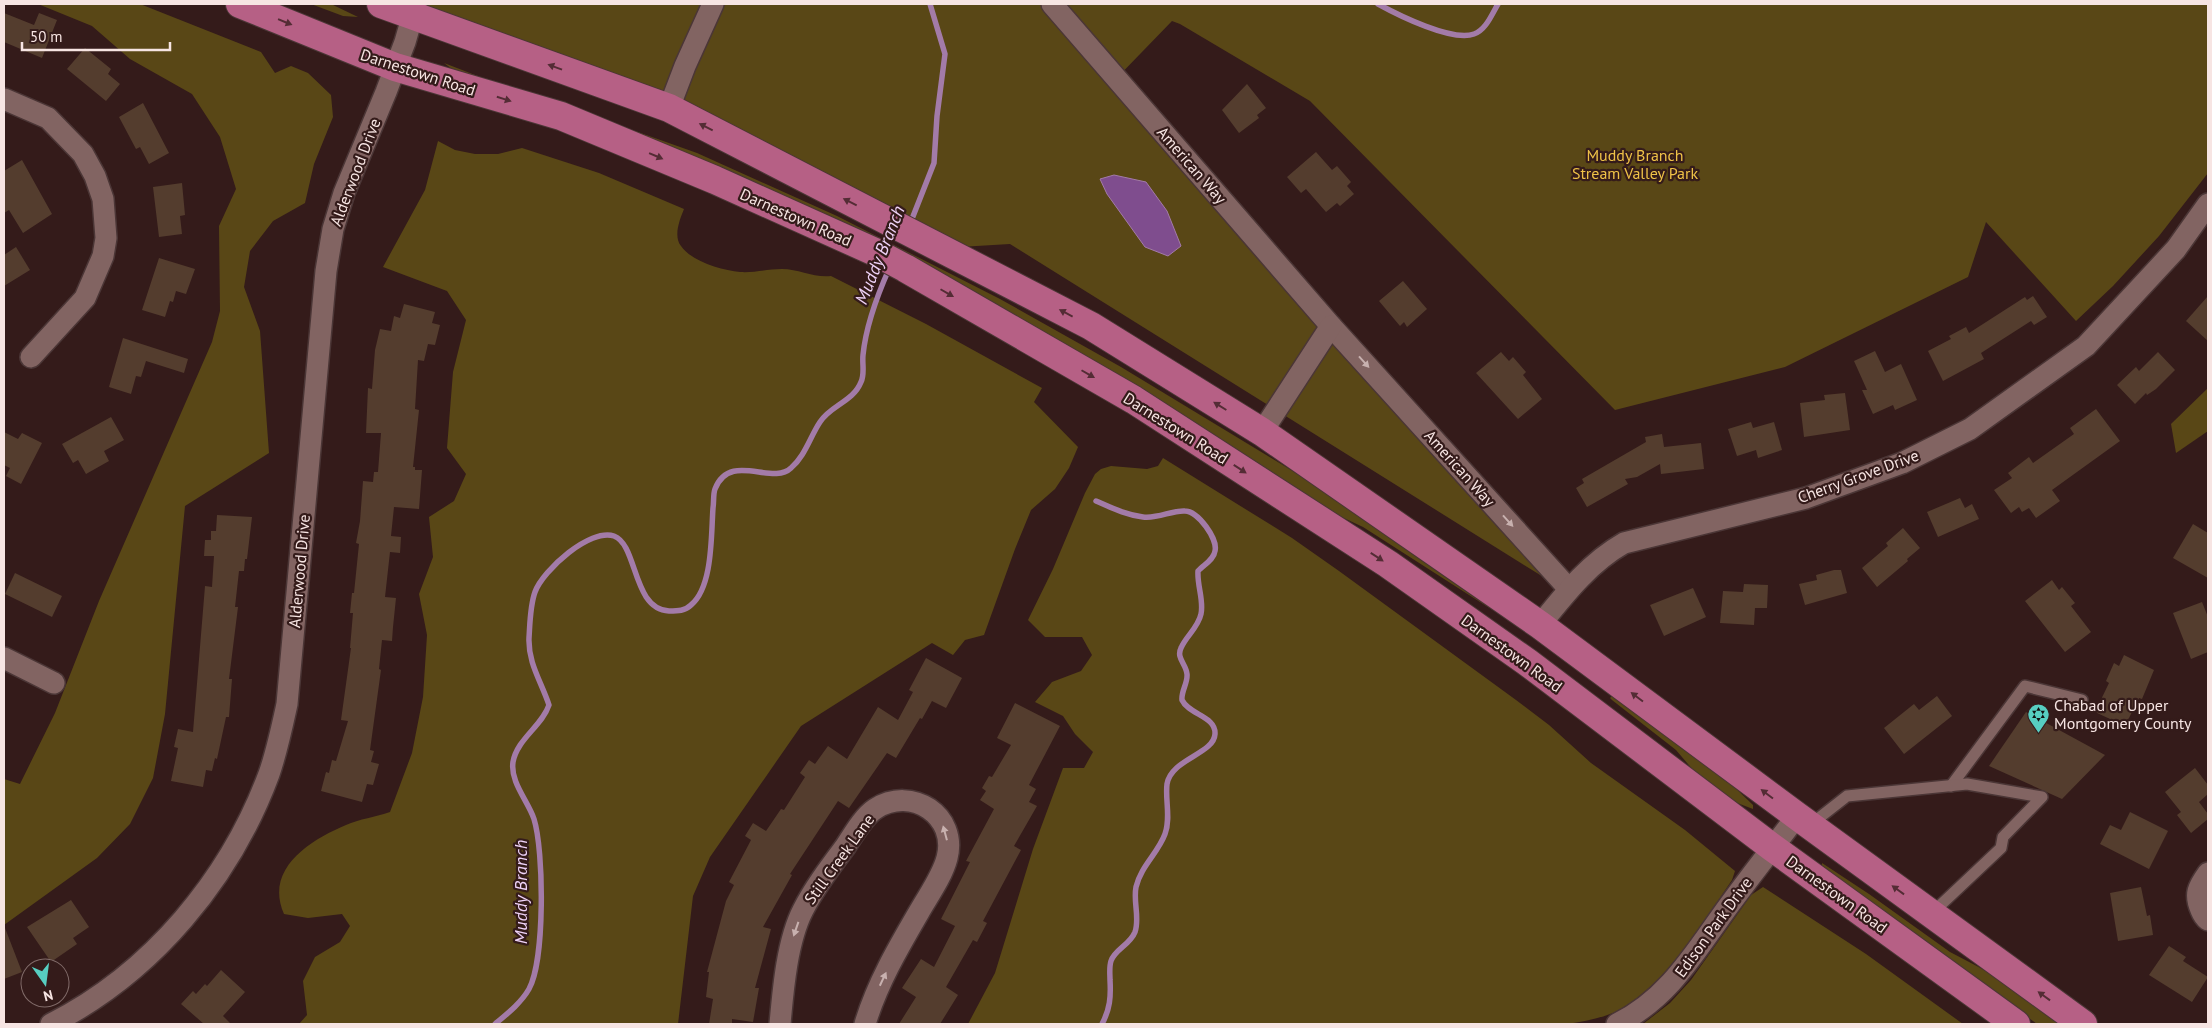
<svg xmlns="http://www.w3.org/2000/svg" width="2212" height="1028" font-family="'PT Sans',sans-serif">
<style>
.green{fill:#594716}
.water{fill:#7f4d8e;stroke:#a37ba8}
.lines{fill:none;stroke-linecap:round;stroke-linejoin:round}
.stream{stroke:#a37ba8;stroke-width:5.5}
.building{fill:#543d2e}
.lane-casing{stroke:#4b3636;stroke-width:14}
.street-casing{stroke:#4b3636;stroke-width:24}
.primary-casing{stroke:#4b3636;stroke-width:30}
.lane{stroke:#826462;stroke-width:11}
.street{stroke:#826462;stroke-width:21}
.primary{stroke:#b66085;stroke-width:28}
.oneway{fill:#542c35}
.oneway2{fill:#c8b1af}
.labels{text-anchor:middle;stroke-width:4.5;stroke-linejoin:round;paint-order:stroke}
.street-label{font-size:16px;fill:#f7e5e3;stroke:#341b1a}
.park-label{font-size:16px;fill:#efc247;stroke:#341b1a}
.poi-label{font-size:16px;fill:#f7e5e3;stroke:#341b1a;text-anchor:start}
.water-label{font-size:18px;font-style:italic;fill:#efd3f8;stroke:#341b1a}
</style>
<rect width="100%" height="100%" fill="#341b1a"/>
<g class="green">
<polygon points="38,4 140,4 261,52 275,73 291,66 308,73 331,95 333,117 314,164 305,203 273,221 250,251 244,287 260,331 269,453 185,506 165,714 153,778 130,824 97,858 4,925 4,779 20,784 55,713 99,601 212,342 220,311 219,226 236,189 220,137 192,94 130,59 92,26"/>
<polygon points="311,4 331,4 358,17 343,16"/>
<polygon points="416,4 2208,4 2208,173 2159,236 2113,286 2076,321 1986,222 1968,277 1785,367 1615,410 1310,101 1180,24 1172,21 1111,84 1545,578 1010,244 943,248"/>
<polygon points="444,63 584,117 635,131 697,153 837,216 1000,299 1121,367 1301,476 1494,611 1363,527 1333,513 1012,325 456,72"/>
<path d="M438,141L455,150L475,154H498L522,148L599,173L684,209C680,219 673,236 681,246C692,262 722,270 740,272C754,273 768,269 782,269C799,269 814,278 831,276L926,324L1042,388L1034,402L1078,447L1069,468L1055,489L1031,510L1015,549L984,635L965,640L953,655L932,643L801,726L710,857L693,896L678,1024H299L307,1015L303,981L315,957L340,942L350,926L342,914L308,918L284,914C264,869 310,840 346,825C359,819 376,817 390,812L412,753L423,697L427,635L419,594L433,557L429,517L454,501L466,474L447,448L453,372L466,320L447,291L383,267L425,190Z"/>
<polygon points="2208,388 2208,431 2176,453 2171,424"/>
<path d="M1163,458L1292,538L1339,571L1516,700L1549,725L1591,763L1685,830L1735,871L1732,880C1702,924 1666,984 1619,1010C1604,1018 1585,1021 1567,1024H968L995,973L1033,849L1063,768H1084L1093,752L1075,734L1063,716L1035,702L1052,682L1081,671L1092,655L1082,637H1045L1028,620L1053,569L1085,493L1095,474L1101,469L1111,466L1147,469L1158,466Z"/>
<polygon points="1612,696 1725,778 1753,805 1753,809 1732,801 1699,777 1676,750 1612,700 1610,698"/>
<polygon points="1822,863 1869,894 1950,952 1992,974 2065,1024 2037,1024 1834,876 1822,866"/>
<polygon points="1763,887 1866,954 1963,1024 1643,1024 1670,1003 1691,980 1751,895"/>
</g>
<polygon class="water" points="1114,175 1146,182 1167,211 1181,246 1168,256 1145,247 1107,194 1100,179"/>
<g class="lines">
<g class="stream">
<path d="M1378,4C1398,15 1452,42 1474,34C1486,30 1492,14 1498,4"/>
<polyline points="910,224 934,163 937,116 945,54 930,4"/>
<path d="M1096,501C1112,508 1126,515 1143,517C1158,519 1172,510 1185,511C1198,511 1218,539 1215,551C1214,560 1203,565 1198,571C1197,586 1204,600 1201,614C1198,628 1186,636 1181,648C1176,658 1186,664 1187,674C1188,683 1181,691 1182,700C1189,715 1216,716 1215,734C1214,754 1171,759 1167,784C1165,800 1171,818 1165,834C1158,853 1141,866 1136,887C1133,902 1140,918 1135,932C1130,945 1115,949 1111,961C1109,967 1110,974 1110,980C1111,997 1110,1009 1102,1024"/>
<path d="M495,1024C507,1014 521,1003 529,989C545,960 544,851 534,819C528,801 510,782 513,762C517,739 542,726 549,705C541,681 528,663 529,638C530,623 530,606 535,592C543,570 590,528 614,536C638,545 632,609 669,611C678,611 685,611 691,605C713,587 711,535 713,508C714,503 713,494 715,489C730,451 772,486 791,468C805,456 810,437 820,422C831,405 853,402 861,382C865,374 862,364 863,355C866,325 877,296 889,269"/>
</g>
</g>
<g class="building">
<polygon points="4,13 34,25 39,13 57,20 42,58 4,42"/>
<polygon points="85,48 111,69 108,74 120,84 106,101 67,69"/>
<polygon points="1247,84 1266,108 1257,115 1259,118 1239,133 1222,110"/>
<polygon points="143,103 169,153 149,164 140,147 136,149 119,117"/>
<polygon points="1316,152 1332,170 1337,166 1351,182 1347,186 1354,194 1340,206 1337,203 1326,212 1306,189 1301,193 1287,177"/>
<polygon points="22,160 52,214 23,233 9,210 4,213 4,171"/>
<polygon points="182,183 185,215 180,216 182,234 159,237 153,187"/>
<polygon points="16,247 30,270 4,286 4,255"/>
<polygon points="159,258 195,269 186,294 176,291 173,302 170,301 165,317 142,310"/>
<polygon points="1403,281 1427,309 1407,327 1404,322 1400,326 1379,301"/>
<polygon points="2033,296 2047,317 2034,325 2031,321 1981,353 1984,359 1943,381 1928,351 1951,339 1949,336 1966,327 1969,333 2025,297 2027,300"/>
<polygon points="2208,296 2208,341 2186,321"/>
<polygon points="404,304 435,312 432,323 440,325 435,345 428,344 424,361 418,360 415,409 419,410 413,467 415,467 415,470 422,470 419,509 394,507 391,536 401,537 400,553 390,552 385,597 396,598 393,627 392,641 382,640 379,669 381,670 370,750 374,751 371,762 379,764 373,785 367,784 362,802 321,791 326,772 329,773 332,760 336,761 348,721 341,720 351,648 350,648 353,613 350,613 352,593 354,593 359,544 356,543 360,521 363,481 373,482 374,472 378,472 381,433 366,433 368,388 372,389 375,350 380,329 391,331 394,316 400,318"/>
<polygon points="123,338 188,359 184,373 146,361 141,377 136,376 131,394 109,387"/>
<polygon points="1875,351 1885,372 1901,364 1917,400 1895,410 1893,405 1873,414 1862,390 1867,390 1854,361"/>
<polygon points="1501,352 1509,361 1513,357 1526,372 1523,375 1542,399 1518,419 1476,373"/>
<polygon points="2158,352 2175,370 2156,389 2147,395 2146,393 2135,404 2117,385 2136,367 2139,371"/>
<polygon points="1845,393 1850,430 1804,437 1800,403 1825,400 1824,395"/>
<polygon points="2096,409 2120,441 2052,490 2060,501 2036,518 2029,508 2022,512 2019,507 2011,513 1994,490 2012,478 2008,473 2029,457 2033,463 2074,434 2070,428"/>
<polygon points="111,417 124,440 104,451 109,461 86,474 78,460 73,463 62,444"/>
<polygon points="1751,422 1753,428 1774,422 1782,450 1758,458 1756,450 1737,456 1728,429"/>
<polygon points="4,432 18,439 22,433 42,443 21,484 6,476 10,468 4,465"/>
<polygon points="1662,434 1664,447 1701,443 1704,469 1661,474 1660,464 1637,477 1625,479 1628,484 1587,507 1576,488 1584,483 1582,479 1646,442 1645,437"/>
<polygon points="1960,498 1965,508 1972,504 1979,519 1938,537 1927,512"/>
<polygon points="217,515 252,517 247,559 245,559 244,571 239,571 235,607 238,607 229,679 232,679 229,717 226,717 217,759 215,758 212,771 206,770 203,787 171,781 178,748 174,747 178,729 193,732 205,586 212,587 214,556 204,556 205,540 211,540 211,531 216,531"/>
<polygon points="2193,524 2208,533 2208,578 2173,558"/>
<polygon points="1903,528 1920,548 1907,559 1908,561 1877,587 1862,568 1888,546 1886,543"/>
<polygon points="1834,570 1841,570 1847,593 1805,605 1799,584 1817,580 1816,575"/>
<polygon points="15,573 62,596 52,617 5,594"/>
<polygon points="2052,580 2059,590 2062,587 2075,603 2071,606 2091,632 2065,652 2025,601"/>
<polygon points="1744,584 1768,585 1767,608 1755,608 1754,625 1720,623 1723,591 1743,592"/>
<polygon points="1693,588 1706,617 1664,636 1650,605"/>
<polygon points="2202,602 2208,617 2208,652 2191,659 2173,613"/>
<polygon points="2124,655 2154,670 2142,699 2139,698 2125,726 2095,712 2109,683 2106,681 2114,663 2119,666"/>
<polygon points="926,658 962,678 946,708 932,701 922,719 920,718 896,758 887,753 849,808 838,801 790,874 792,875 763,927 771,929 755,988 759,988 753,1022 732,1019 732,1024 709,1024 713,999 706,997 709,972 707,972 726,901 734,885 729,882 751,840 745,836 753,823 766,831 781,809 784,810 805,777 800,773 809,760 815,764 828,746 847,759 878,707 898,720 913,692 909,690"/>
<polygon points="1937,696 1952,716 1904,754 1884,728 1914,704 1919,710"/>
<polygon points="1015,703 1060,726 1029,785 1036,789 1029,802 1037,806 1014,846 1021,850 983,921 987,923 977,942 973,940 946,987 958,995 940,1024 899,1024 916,997 902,988 921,959 934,967 955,926 941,919 970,862 966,861 994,809 980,800 986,791 982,788 989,776 992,777 1011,745 997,738"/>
<polygon points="2026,712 2105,755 2062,799 1989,766"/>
<polygon points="2195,768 2208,785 2208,794 2199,802 2208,814 2208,819 2191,833 2177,815 2181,812 2165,792"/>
<polygon points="2130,812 2168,831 2149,869 2100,844 2110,825 2121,830"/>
<polygon points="2141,887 2147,916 2150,915 2153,935 2118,941 2110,893"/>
<polygon points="71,900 89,927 73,938 77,944 51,962 27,927"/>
<polygon points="4,928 5,928 22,972 4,979"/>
<polygon points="2169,946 2186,957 2183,961 2208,977 2192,1002 2149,975"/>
<polygon points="221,970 245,992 223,1016 231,1024 204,1024 181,1004 193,991 196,994 205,984 207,986"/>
</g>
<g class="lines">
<defs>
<g id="lane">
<polyline points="1951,786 2025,686 2082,700"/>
<polyline points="1810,825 1847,796 1967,784 2042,797 2003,837 2001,848 1931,914"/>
</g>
<g id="street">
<polyline points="1052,4 1331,326 1569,589"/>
<polyline points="4,99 48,118 83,154 95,176 103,199 106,238 103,256 85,298 31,357"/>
<polyline points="669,108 685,66 713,4"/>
<polyline points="1262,432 1331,326"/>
<path d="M1540,625C1565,594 1589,563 1624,543L1806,498L1902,463L1970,429L2086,346L2176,249L2208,204"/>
<polyline points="4,658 54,683"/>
<path d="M2208,873C2198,887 2194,894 2201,910C2203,915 2204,917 2208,920"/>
<path d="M51,1024C152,973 230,879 269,774C277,751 282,727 287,704L326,271L333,229L344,193L386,92L405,42L416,4"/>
<path d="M780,1024C783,990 787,941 803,910C814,888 830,867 845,847C853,835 863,817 875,809C912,785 958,816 947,858C942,877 928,896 919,912C898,948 877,984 865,1024"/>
<path d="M1617,1024C1670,998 1696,950 1730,904C1752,874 1775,845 1797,816"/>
</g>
<g id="primary">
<polyline points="240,4 395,67 561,116 715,180 875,252 905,268 1134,400 1388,564 1527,662 1773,848 2016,1024"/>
<polyline points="381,4 669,108 1091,326 1262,432 1540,625 1797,816 2083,1024"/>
</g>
</defs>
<use href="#lane" class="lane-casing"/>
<use href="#street" class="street-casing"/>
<use href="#primary" class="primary-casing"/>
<use href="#lane" class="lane"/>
<use href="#street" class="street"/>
<use href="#primary" class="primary"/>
</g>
<defs><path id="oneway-solid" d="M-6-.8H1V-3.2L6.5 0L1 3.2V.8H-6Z" transform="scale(1.25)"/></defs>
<g class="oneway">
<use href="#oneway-solid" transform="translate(285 22) rotate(22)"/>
<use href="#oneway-solid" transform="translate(555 67) rotate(-160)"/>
<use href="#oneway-solid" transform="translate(504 99) rotate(17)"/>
<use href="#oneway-solid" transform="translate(706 127) rotate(-153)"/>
<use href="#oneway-solid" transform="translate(656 156) rotate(23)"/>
<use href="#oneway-solid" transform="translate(850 202) rotate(-153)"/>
<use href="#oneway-solid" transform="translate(947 293) rotate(30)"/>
<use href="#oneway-solid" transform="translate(1066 313) rotate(-152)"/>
<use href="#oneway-solid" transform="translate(1088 374) rotate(30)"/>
<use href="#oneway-solid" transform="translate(1220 406) rotate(-148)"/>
<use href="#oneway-solid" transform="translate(1240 469) rotate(33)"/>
<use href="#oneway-solid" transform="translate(1377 557) rotate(33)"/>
<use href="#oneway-solid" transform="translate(1637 697) rotate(-143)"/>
<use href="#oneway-solid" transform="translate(1767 794) rotate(-143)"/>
<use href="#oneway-solid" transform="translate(1898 890) rotate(-144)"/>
<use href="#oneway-solid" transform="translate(2044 996) rotate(-144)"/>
</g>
<g class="oneway2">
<use href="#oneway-solid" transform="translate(1364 362) rotate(48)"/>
<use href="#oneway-solid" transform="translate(1508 521) rotate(48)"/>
<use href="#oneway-solid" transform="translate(945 833) rotate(-105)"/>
<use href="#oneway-solid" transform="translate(796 929) rotate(109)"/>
<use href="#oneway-solid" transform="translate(883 979) rotate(-65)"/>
</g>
<defs>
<symbol id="synagogue-pin" viewBox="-11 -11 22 30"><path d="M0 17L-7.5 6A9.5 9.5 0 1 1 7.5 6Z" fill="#57cec1" stroke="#341b1a"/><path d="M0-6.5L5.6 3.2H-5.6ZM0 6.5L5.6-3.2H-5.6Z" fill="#111"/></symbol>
</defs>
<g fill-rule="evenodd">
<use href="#synagogue-pin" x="2026" y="702" width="25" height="34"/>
</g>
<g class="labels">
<g class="street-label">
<text transform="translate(418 72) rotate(18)" y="6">Darnestown Road</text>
<text transform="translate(1192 165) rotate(49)" y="6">American Way</text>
<text transform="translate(355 172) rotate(-69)" y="6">Alderwood Drive</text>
<text transform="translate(796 217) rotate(24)" y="6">Darnestown Road</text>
<text transform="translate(1176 428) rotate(32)" y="6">Darnestown Road</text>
<text transform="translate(1460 468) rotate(48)" y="6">American Way</text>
<text transform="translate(1858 476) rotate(-20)" y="6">Cherry Grove Drive</text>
<text transform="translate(299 571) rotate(-85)" y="6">Alderwood Drive</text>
<text transform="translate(1512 653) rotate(36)" y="6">Darnestown Road</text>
<text transform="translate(839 859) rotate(-54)" y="6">Still Creek Lane</text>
<text transform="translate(1837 894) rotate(36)" y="6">Darnestown Road</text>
<text transform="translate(1713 927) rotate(-54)" y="6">Edison Park Drive</text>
</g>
<g class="park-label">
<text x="1635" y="161">Muddy Branch<tspan x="1635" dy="18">Stream Valley Park</tspan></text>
</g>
<g class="poi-label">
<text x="2054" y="711">Chabad of Upper<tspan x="2054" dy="18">Montgomery County</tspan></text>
</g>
<g class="water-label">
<text transform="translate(880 255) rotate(-68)" y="6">Muddy Branch</text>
<text transform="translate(521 892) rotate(-90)" y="6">Muddy Branch</text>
</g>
</g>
<rect width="2212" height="1028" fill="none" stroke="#f7e5e3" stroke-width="10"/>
<g transform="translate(45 983) rotate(166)"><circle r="24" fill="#341b1a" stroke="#826c6a"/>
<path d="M0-4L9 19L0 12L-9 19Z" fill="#57cec1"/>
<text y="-8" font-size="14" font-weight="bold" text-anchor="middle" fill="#f7e5e3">N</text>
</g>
<path d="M22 42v8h148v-8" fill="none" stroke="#f7e5e3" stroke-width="2.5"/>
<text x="30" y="42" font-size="15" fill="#f7e5e3" stroke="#341b1a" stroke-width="4" paint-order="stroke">50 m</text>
</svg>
